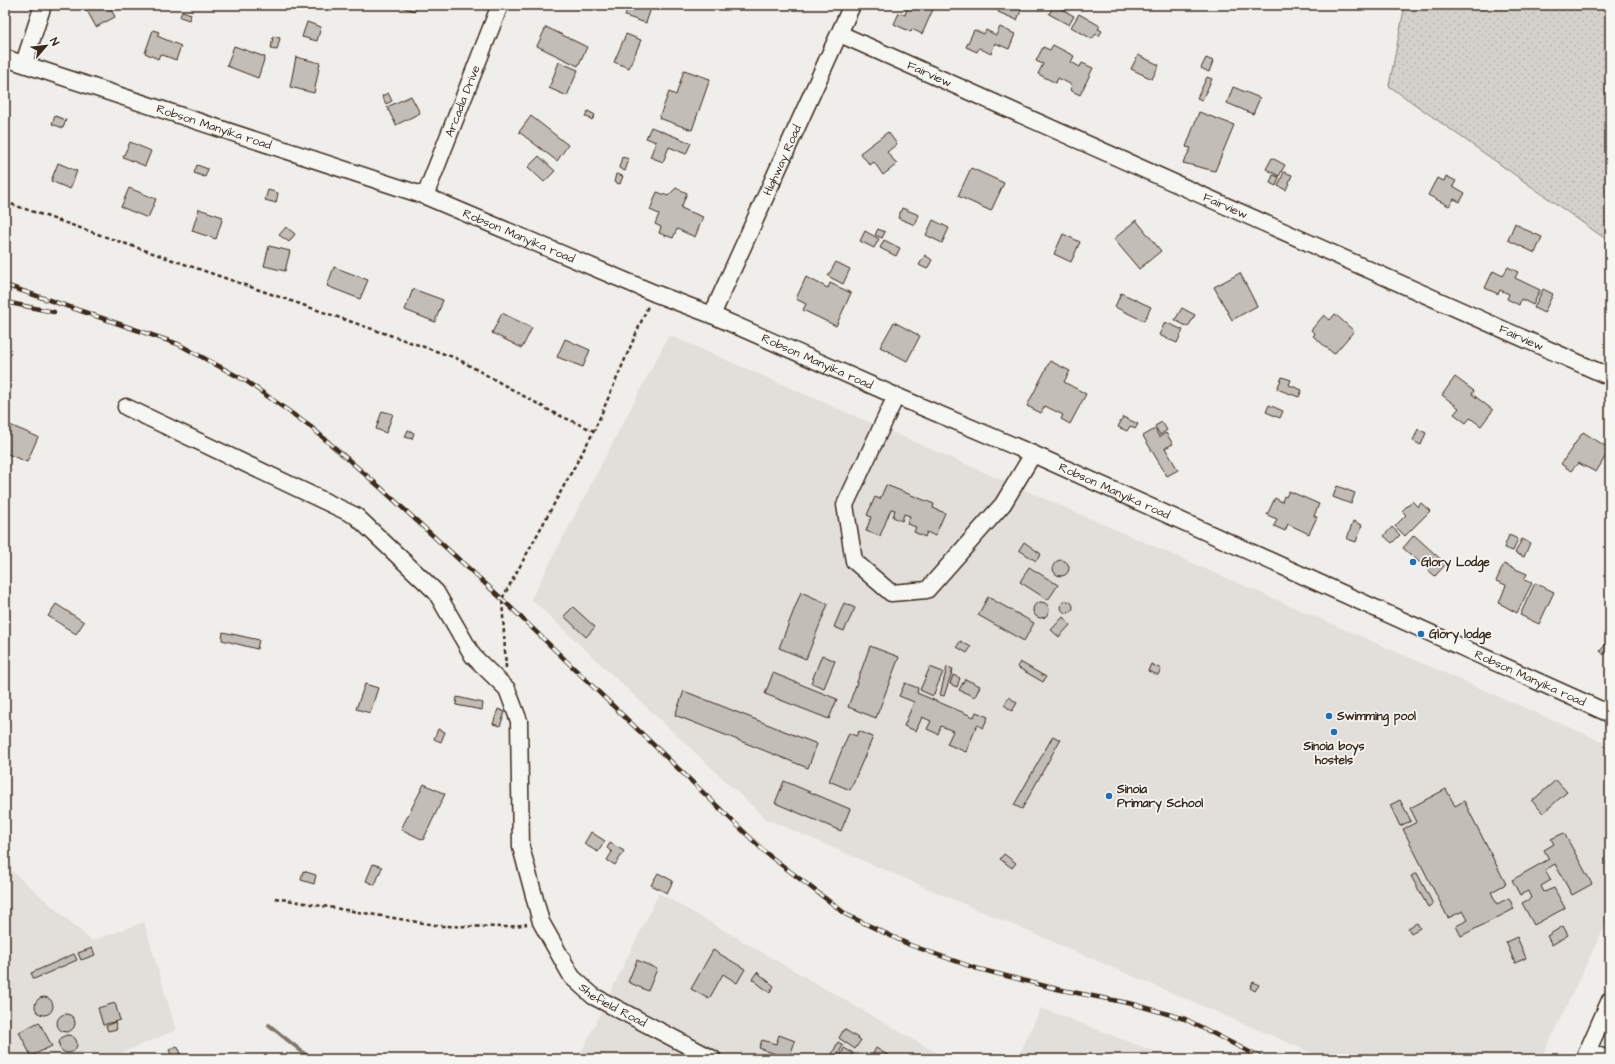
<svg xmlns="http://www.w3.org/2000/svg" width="1615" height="1064" font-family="'Architects Daughter',sans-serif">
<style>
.built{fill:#e2dfdb}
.grass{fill:url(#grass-dots);stroke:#887e75}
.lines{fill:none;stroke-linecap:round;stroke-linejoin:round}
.stream{stroke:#81766d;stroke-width:4}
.building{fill:#c2bdb7;stroke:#3b2a1e}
.minor-casing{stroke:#3b2a1e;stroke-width:19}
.path{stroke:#3b2a1e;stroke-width:2.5;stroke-dasharray:4 3;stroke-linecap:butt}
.minor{stroke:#f6f6f2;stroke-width:16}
.rail-casing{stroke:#3b2a1e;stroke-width:4.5}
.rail{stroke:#f6f6f2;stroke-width:3;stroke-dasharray:9;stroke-linecap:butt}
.poi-dot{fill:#1f6fb2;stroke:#f6f6f2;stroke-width:1.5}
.labels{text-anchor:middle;stroke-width:3.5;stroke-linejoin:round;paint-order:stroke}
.street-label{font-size:12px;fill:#3b2a1e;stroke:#f6f6f2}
.poi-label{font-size:12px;font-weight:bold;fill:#3b2a1e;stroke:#f6f6f2;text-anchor:start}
</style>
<defs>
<pattern id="grass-dots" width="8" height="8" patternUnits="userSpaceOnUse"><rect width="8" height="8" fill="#d4d1cc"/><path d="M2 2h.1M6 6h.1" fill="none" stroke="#b7b4af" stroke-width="1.8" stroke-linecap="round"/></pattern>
</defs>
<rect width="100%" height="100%" fill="#efeeea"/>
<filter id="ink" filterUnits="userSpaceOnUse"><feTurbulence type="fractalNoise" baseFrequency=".025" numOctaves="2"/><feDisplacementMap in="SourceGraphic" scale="8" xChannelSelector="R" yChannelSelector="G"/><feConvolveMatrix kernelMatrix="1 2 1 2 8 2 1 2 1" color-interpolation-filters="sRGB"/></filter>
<g filter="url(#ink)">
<g class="built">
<polygon points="669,335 1610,745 1610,915 1541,1059 1326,1059 766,819 531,599"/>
<polygon points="5,865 92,941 144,922 176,1030 112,1057 112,1059 5,1059"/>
<polygon points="659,893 942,1056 961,1059 578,1059"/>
<polygon points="1041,1008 1174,1059 1017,1059"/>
</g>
<polygon class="grass" points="1405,5 1610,5 1610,242 1389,86"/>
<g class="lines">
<polyline class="stream" points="269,1025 311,1059"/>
</g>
<g class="building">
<polygon points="84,5 109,5 115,17 96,27"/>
<polygon points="394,5 416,5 415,11"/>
<polygon points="629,5 652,5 646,23 625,16"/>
<polygon points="904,5 935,5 922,34 912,29 911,32 894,24 899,13 905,15 907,9 903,7"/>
<polygon points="1000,5 1023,6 1017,20 998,12"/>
<polygon points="1054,5 1074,16 1069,25 1049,14"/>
<polygon points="1059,5 1068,5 1066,9"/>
<polygon points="182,11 191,14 189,20 180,17"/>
<polygon points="1079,14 1100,26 1098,29 1102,31 1099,36 1096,34 1092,39 1071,27"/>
<polygon points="307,22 321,27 317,41 302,37"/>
<polygon points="546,27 587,47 578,66 537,46"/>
<polygon points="1000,27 1015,34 1009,49 995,43 991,54 979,48 977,52 966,47 974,30 984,34 986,30 996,35"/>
<polygon points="153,30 159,32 157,36 181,46 176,60 160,54 158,59 145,53"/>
<polygon points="626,34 641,40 629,68 614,62"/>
<polygon points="273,36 280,38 277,50 271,49"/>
<polygon points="1053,45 1074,56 1071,62 1080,67 1082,63 1093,68 1080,95 1070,90 1072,85 1058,78 1056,83 1038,74 1043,64 1036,61 1043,47 1050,50"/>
<polygon points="234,46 265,57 258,78 227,66"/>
<polygon points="1138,55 1159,65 1152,79 1131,69"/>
<polygon points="296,57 320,63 314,93 290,87"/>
<polygon points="1206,58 1213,61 1209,72 1201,68"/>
<polygon points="559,62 578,70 567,96 549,88"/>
<polygon points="684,70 710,79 692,130 659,118 669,92 676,95"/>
<polygon points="1207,77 1212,79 1202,100 1197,98"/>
<polygon points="1233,87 1260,98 1253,114 1227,103"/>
<polygon points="388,93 392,101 386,104 382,96"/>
<polygon points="411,96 420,113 396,125 387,107"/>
<polygon points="588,111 595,115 592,120 585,116"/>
<polygon points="1199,112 1234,125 1215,171 1183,163 1191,148 1186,147"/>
<polygon points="55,116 66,120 63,128 52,124"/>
<polygon points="531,116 568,145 557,161 519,132"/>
<polygon points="651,127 691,143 686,154 669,147 663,162 650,157 656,142 646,138"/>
<polygon points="888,132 897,144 887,152 897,164 883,175 874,162 870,165 860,153"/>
<polygon points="130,142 151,151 145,166 123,157"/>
<polygon points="539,156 555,171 544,182 528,167"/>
<polygon points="622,157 629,159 625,171 619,168"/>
<polygon points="1272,158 1285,165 1279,176 1266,169"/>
<polygon points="58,163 77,171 70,189 51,181"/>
<polygon points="197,165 208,169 205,177 194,173"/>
<polygon points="971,168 1004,183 991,211 958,196"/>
<polygon points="1284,172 1292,175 1286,190 1278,186"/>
<polygon points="616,174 623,176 620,184 614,182"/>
<polygon points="1273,175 1279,177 1276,186 1270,183"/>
<polygon points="1446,176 1456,181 1453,186 1465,193 1460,202 1454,199 1449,206 1428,195 1437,178 1444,181"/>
<polygon points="129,188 156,199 148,218 121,207"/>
<polygon points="676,188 687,193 681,208 703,217 695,237 677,229 673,238 659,233 661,227 655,224 659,214 650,210 657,192 668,196"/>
<polygon points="268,190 278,193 276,203 265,200"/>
<polygon points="902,208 919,215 915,225 898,218"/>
<polygon points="199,209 223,217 216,239 192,231"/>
<polygon points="933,220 949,228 942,243 926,235"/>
<polygon points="1136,220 1161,251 1139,269 1114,239"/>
<polygon points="1515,223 1524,229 1542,237 1535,253 1508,240"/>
<polygon points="286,227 295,234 289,242 279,235"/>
<polygon points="878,229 885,232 882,238 875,235"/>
<polygon points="865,231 879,239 874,248 860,241"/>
<polygon points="1063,234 1080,242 1071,262 1054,254"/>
<polygon points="884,240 900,248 896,256 880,248"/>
<polygon points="269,246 290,251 285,271 264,266"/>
<polygon points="925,255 932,260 927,269 919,265"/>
<polygon points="836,262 850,269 843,284 828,276"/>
<polygon points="334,267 368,280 360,299 327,286"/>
<polygon points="1508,267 1518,272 1515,278 1540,290 1533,305 1521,299 1519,305 1507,299 1509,294 1500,290 1498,294 1485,288 1493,271 1503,276"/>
<polygon points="1240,273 1257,306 1232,320 1214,287"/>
<polygon points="806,277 828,288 830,283 851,293 836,326 803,310 806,304 796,299"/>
<polygon points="413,289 443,300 435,322 405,310"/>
<polygon points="1543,289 1553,294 1544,313 1534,308"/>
<polygon points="1121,293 1151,307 1144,321 1115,307"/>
<polygon points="1182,308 1195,315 1188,327 1175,320"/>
<polygon points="502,313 532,328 522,348 492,333"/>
<polygon points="1335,314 1354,331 1334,354 1313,336 1315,334 1311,330 1324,315 1330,320"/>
<polygon points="894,322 920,336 907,361 880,347"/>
<polygon points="1165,322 1183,330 1177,343 1159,335"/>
<polygon points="565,339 590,350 583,367 557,357"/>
<polygon points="1050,361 1070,371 1064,382 1086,394 1070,424 1061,419 1063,415 1045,406 1041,413 1027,406"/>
<polygon points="1282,377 1291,380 1289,385 1302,390 1299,397 1277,389"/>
<polygon points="1455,377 1474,391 1472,394 1493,410 1481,426 1470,418 1466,423 1454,414 1459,408 1442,395"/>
<polygon points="1269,405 1283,411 1280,418 1266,412"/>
<polygon points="382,411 393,414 386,433 376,429"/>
<polygon points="1123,417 1138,424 1135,429 1130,426 1127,431 1118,427"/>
<polygon points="1162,422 1167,430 1160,435 1155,426"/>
<polygon points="5,423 38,437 27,462 5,453"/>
<polygon points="1155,429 1159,437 1166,433 1173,444 1165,448 1178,470 1167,476 1143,436"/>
<polygon points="1418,429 1426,433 1421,445 1413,441"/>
<polygon points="408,430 414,433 412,439 405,437"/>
<polygon points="1583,432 1610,449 1596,472 1578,463 1571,471 1561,464"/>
<polygon points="886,485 934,504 933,508 945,513 935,536 927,532 925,537 914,532 916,527 907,524 910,516 904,514 902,521 893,517 895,510 891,509 880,536 866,531 871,517 867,515 875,497 880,499"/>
<polygon points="1337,486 1355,493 1351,504 1333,497"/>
<polygon points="1289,491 1319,504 1314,516 1317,517 1309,534 1288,524 1285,531 1274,526 1277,519 1267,515 1275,498 1282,502 1284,496 1286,497"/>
<polygon points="1412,501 1418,507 1421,503 1430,511 1405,536 1395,526 1406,515 1402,511"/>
<polygon points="1353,521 1362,525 1356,542 1347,539"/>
<polygon points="1392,527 1400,535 1392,543 1384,536"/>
<polygon points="1414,535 1446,564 1435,576 1403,548"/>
<polygon points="1509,535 1518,539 1513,551 1504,548"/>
<polygon points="1522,539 1530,543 1524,557 1515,553"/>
<polygon points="1024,542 1041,554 1036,561 1019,550"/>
<circle cx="1061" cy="568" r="8"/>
<polygon points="1504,564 1527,574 1524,580 1532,583 1517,613 1499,603 1506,585 1496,581"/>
<polygon points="1029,567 1058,585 1048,600 1020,582"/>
<polygon points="1535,583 1554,592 1539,624 1520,615"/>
<polygon points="801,592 828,604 806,659 779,648"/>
<polygon points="988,597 1034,623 1024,641 978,615"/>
<circle cx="1067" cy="607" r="6"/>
<circle cx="1041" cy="610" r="8"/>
<polygon points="844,603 855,608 844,631 834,627"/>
<polygon points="56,604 84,622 76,634 48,616"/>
<polygon points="573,607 595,627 586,637 564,616"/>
<polygon points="1063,617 1070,625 1059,637 1051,630"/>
<polygon points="223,632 259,640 257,649 222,640"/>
<polygon points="960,641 971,647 967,653 957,647"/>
<polygon points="1606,644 1610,648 1604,655 1600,651"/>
<polygon points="870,646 899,657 876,718 848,707"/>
<polygon points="822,655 835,661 824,688 811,683"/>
<polygon points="1020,662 1046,677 1043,682 1017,667"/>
<polygon points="1151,664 1161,669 1158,675 1148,671"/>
<polygon points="930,667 943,672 933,696 920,690"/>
<polygon points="947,667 953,669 944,696 940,695"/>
<polygon points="773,673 837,699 829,719 765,694"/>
<polygon points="953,675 960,678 957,687 950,684"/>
<polygon points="965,679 980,686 975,697 959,690"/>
<polygon points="905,683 918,688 917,693 974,717 976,712 988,717 983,728 977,725 966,752 947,744 953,731 941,726 938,734 927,729 931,721 922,717 916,731 904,726 914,702 899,696"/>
<polygon points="365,684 378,688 370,713 356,709"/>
<polygon points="684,691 817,744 808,768 675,715"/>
<polygon points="457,697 483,703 482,710 456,705"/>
<polygon points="1009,697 1017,703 1012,711 1004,705"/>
<polygon points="498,709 505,712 500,726 493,724"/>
<polygon points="438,729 445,732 441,742 434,739"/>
<polygon points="859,731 873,737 850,790 829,781 849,733 856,736"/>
<polygon points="1053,736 1060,740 1022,809 1014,805"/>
<polygon points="1556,780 1567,792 1543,813 1532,801"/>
<polygon points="784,781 850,809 841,831 775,803"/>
<polygon points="424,784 445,794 423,840 401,829"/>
<polygon points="1446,789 1455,806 1464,801 1506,884 1491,892 1497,904 1509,898 1514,909 1461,936 1456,926 1468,920 1463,911 1448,918 1403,829 1417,822 1410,808"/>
<polygon points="1400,800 1411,821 1400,826 1390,805"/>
<polygon points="591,832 605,841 598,852 584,844"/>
<polygon points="1564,833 1592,884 1572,895 1555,864 1545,870 1551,880 1541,886 1544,892 1554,888 1565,908 1534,925 1522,903 1531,898 1528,891 1520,895 1512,880 1549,859 1544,850 1554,844 1551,839"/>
<polygon points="610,843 624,851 615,865 607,860 612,852 607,848"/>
<polygon points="1004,854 1016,863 1012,868 1000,859"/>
<polygon points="373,864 382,867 375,885 366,881"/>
<polygon points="303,871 316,875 314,884 301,880"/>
<polygon points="658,873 673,881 667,893 651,885"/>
<polygon points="1417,873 1433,904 1428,907 1411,876"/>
<polygon points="1417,923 1420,928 1411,933 1408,928"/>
<polygon points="1563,926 1568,935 1552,945 1547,936"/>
<polygon points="1517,937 1526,958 1515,963 1506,942"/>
<polygon points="92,948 95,955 81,960 78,953"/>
<polygon points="713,950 745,969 737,983 723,974 709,999 691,989"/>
<polygon points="74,954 77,960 34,979 31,973"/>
<polygon points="637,960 657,969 648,991 628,982"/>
<polygon points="757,972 774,986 770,993 752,979"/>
<polygon points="1253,982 1259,985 1255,991 1250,988"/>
<circle cx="44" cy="1006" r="9"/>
<polygon points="115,1003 120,1020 103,1025 98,1008"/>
<circle cx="66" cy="1023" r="9"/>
<polygon points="39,1022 52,1046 31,1056 19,1032"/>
<polygon points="115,1022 117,1029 108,1031 106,1026"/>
<polygon points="844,1029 861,1040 855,1049 839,1038"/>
<polygon points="779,1035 795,1041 789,1059 759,1048 762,1040 776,1044"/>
<circle cx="68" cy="1044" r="9"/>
<polygon points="838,1042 843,1045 837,1057 832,1054"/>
<polygon points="177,1046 181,1053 172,1057 169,1050"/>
<polygon points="844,1048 853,1053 850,1059 839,1059"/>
<polygon points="876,1048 894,1059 870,1059"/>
</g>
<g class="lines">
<defs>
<g id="minor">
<path id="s1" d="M840,34L1610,377"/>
<path id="s2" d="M5,58L425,196L654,293L712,315L896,396L1033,454L1610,714"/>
<polyline points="24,63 43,5"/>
<path id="s3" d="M425,196L500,5"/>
<path id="s4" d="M712,315L852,5"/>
<polyline points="896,396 845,505 854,561 891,593 927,590 1003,504 1033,454"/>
<path id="s5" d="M126,407L356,516L436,592L473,656L507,689L519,721L521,847L541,922L572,977L593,996L713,1059"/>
<polyline points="1588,1051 1607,1059"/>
<polyline points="1584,1059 1610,1000"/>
</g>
</defs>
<use href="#minor" class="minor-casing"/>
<g class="path">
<polyline points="5,202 456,358 554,413 594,431"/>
<polyline points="506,668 502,599 594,431 648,306"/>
<polyline points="275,898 441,926 509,927 527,924"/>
</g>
<use href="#minor" class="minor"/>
<defs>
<g id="rail">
<polyline points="5,285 178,344 246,381 311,427 382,489 502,599 766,853 847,915 910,945 975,968 1057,989 1133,1004 1185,1019 1263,1059"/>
<polyline points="5,302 54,312"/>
</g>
</defs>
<use href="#rail" class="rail-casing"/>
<use href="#rail" class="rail"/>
</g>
</g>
<g class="poi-dot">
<circle cx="1413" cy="562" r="4"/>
<circle cx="1421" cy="634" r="4"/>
<circle cx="1329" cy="716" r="4"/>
<circle cx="1334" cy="732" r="4"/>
<circle cx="1109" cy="796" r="4"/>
</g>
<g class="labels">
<g class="street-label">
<text dy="4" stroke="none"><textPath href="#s1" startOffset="98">Fairview</textPath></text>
<text dy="4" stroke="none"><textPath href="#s3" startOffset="102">Arcadia Drive</textPath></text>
<text dy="4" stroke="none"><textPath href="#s2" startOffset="220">Robson Manyika road</textPath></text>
<text dy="4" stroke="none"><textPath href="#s4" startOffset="170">Highway Road</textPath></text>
<text dy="4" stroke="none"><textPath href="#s1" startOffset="422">Fairview</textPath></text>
<text dy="4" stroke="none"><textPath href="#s2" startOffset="544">Robson Manyika road</textPath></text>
<text dy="4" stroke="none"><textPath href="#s1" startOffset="746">Fairview</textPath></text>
<text dy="4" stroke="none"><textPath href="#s2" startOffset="868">Robson Manyika road</textPath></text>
<text dy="4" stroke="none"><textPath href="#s2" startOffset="1192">Robson Manyika road</textPath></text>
<text dy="4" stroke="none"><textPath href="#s2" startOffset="1648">Robson Manyika road</textPath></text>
<text dy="4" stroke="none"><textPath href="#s5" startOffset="837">Shefield Road</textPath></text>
</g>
<g class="poi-label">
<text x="1421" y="566">Glory Lodge</text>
<text x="1429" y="638">Glory lodge</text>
<text x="1337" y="720">Swimming pool</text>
<text x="1334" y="750" text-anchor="middle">Sinoia boys<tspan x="1334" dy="14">hostels</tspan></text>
<text x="1117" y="793">Sinoia<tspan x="1117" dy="14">Primary School</tspan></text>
</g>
</g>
<rect width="1615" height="1064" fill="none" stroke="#f6f6f2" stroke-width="20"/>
<rect x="10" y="10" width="1595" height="1044" fill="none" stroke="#3b2a1e" stroke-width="1.5" filter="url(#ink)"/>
<g transform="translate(46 46) rotate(62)" stroke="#f6f6f2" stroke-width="3" paint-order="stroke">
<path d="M0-3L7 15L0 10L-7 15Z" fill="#3b2a1e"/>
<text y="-6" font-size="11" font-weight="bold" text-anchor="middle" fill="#3b2a1e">N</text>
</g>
</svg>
